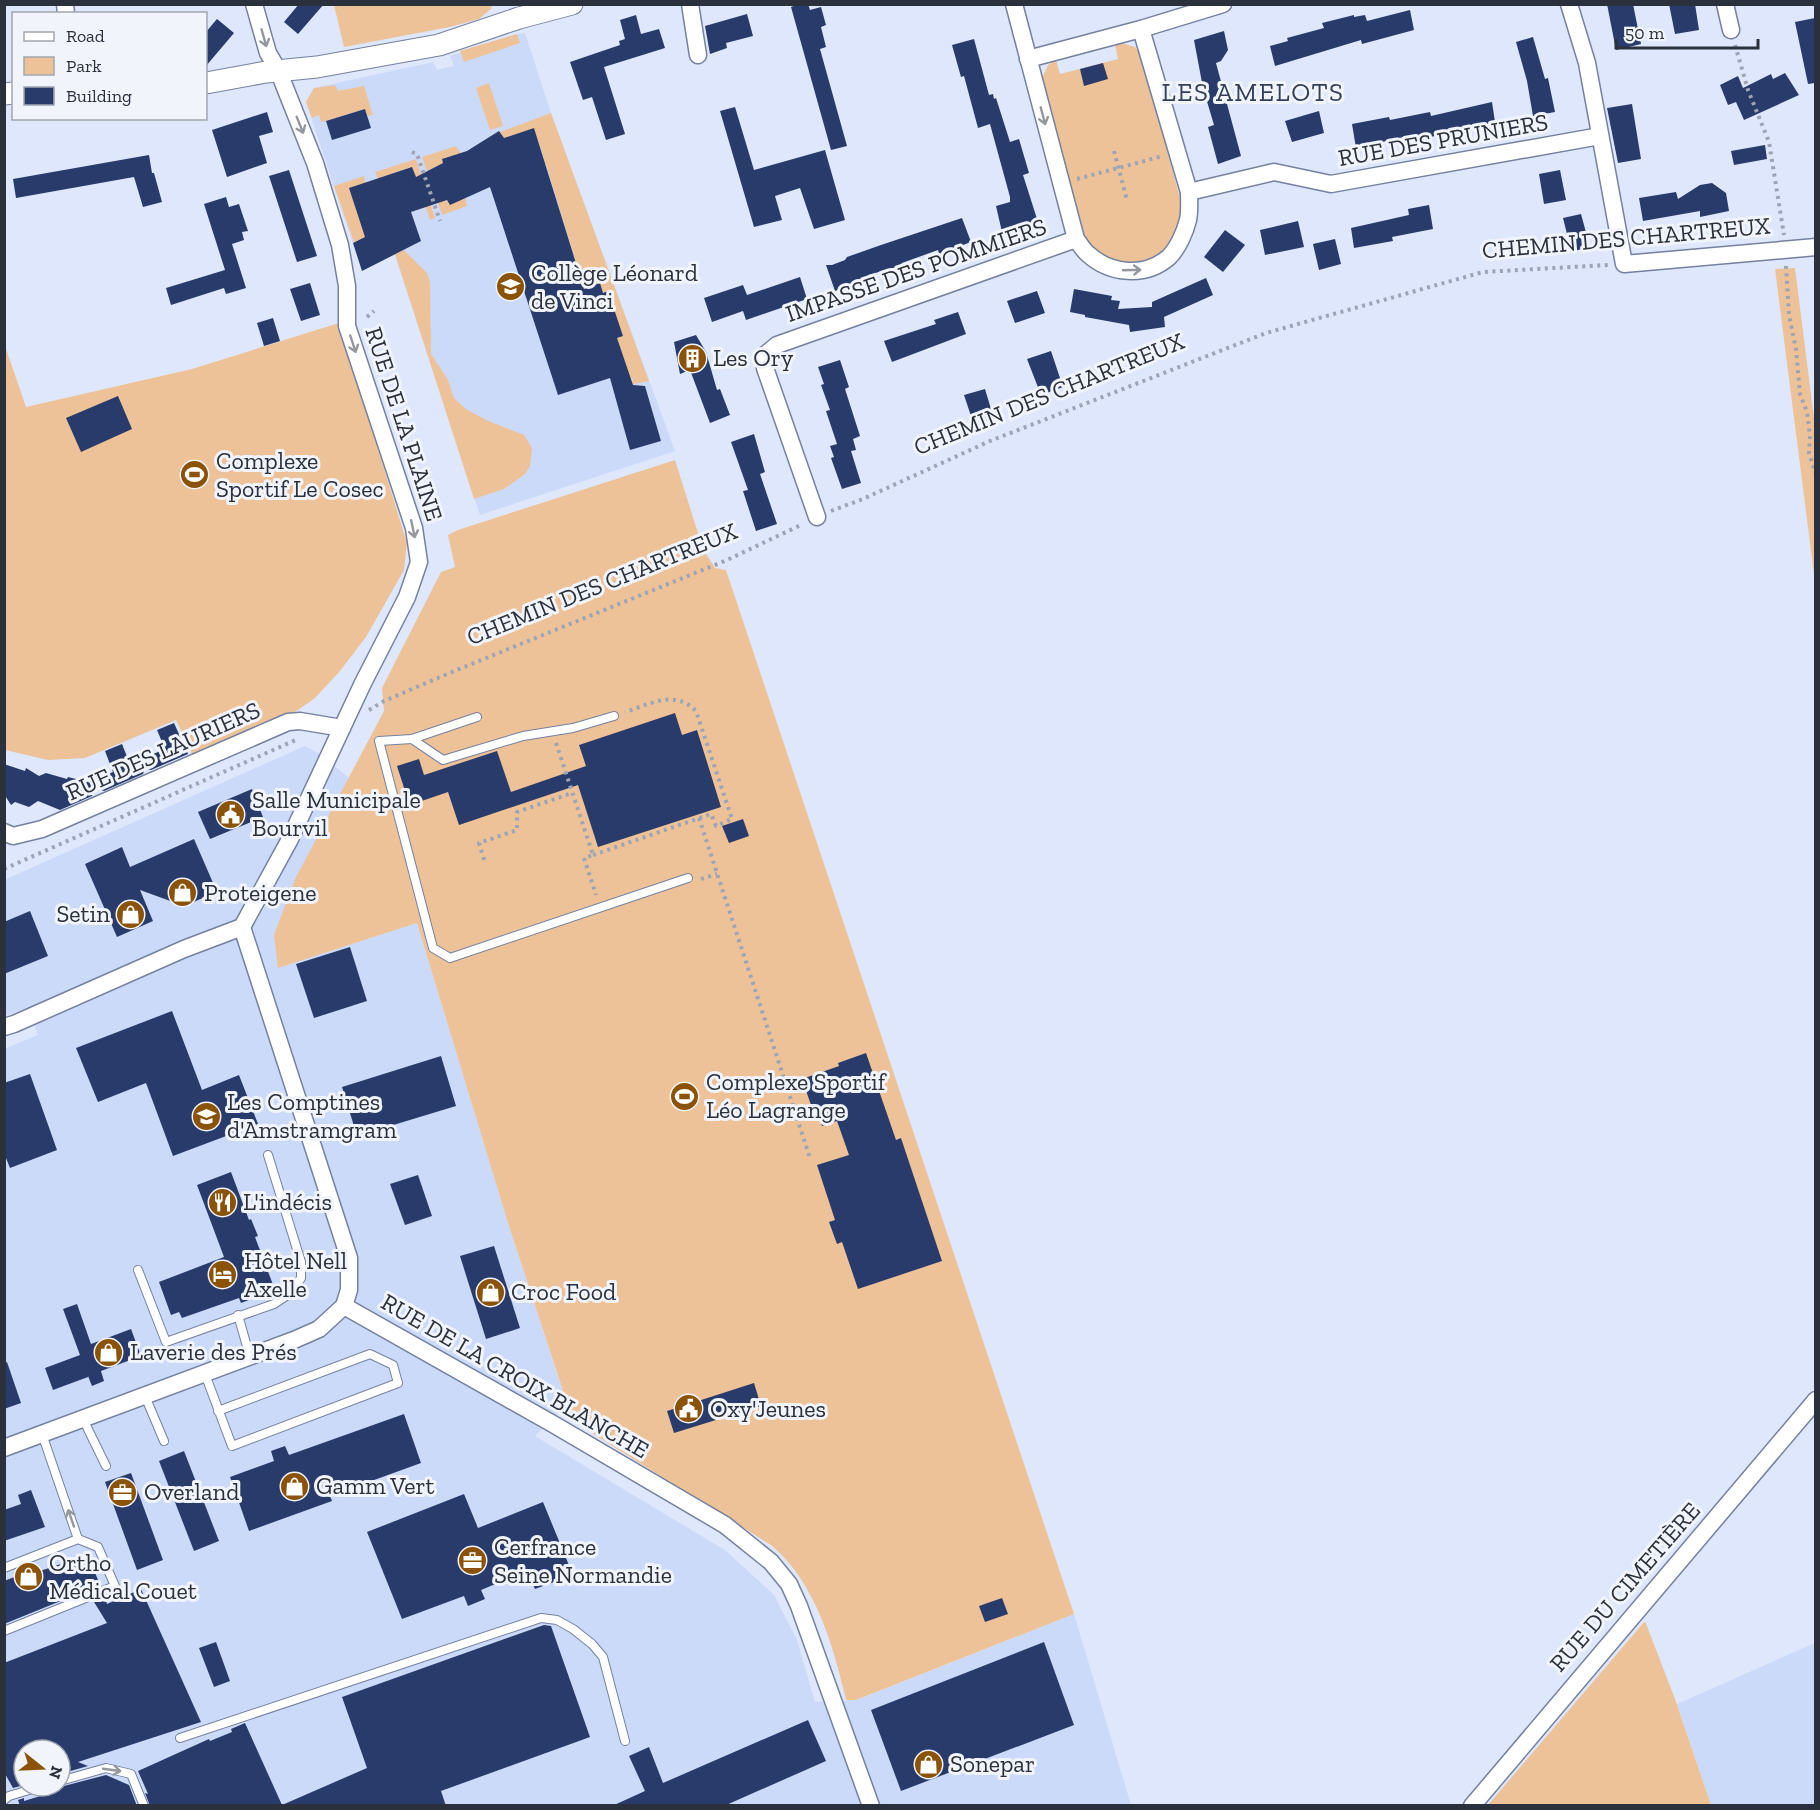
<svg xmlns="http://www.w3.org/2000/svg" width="1820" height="1810" font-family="'Zilla Slab',serif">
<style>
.built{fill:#ccdafa;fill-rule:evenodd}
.green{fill:#eec298}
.building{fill:#283b6a}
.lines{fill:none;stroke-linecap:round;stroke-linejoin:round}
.service-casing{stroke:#74819f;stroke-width:10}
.minor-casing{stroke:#74819f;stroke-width:19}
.tertiary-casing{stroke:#74819f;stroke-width:23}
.path{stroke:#9ca4b5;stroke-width:4;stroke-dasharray:3 4.5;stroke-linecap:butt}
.service{stroke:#fff;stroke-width:8}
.minor{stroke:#fff;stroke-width:16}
.tertiary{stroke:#fff;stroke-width:21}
.oneway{stroke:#94989e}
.labels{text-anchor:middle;stroke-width:6;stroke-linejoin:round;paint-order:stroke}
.street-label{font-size:24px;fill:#2a303c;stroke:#f1f4fb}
.poi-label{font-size:24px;fill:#2a303c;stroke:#f1f4fb;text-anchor:start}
.neighbourhood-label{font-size:26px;letter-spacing:1.5px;fill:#34405a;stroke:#f1f4fb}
</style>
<rect width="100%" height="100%" fill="#dee7fb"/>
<g class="built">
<polygon points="525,33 551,113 675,451 480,515 395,255 362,271 306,102 314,88 433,62 437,70 454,66 450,56 517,34"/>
<path d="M305,746L320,754L350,779L278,968L417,923L508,1223L567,1404L535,1436L725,1550L774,1595L797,1640L815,1702L857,1700L1074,1614L1131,1805H5L4,1049L38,1035L28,1007L5,1016L4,880ZM24,1750H60V1786H24Z"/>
<polygon points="1815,1643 1815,1805 1711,1805 1677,1704"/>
</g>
<g class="green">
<polygon points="334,5 334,4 492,5 491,9 479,19 450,27 344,47"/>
<polygon points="517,34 520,43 464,62 460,51"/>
<path d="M1122,43L1135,47L1142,56L1181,202C1185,234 1173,241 1152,262L1113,263L1090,247L1082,232L1041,81L1048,65L1056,60L1060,74L1118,59L1115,44Z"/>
<polygon points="489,83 503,126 490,130 476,88"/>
<polygon points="335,85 338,91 364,86 373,115 368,116 365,109 326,121 321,122 319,115 312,118 306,102 314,88"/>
<polygon points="551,113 649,381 629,385 634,378 625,380 628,372 617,338 622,336 608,291 603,293 600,283 584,289 546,164 532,168 530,163 544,158 534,129 503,138 500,132"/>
<polygon points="456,146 461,153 442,159 443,163 430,170 450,205 465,197 467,206 442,215 422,157"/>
<polygon points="416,159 435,218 430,220 412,167 378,179 375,172"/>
<polygon points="364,176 374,236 354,242 334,186"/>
<polygon points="404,250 427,273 430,282 431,354 448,380 454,398 466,409 486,420 524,435 532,448 530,466 525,474 504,489 474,499 395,254"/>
<polygon points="1795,268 1815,426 1815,582 1775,269"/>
<polygon points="339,323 407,543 404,570 366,637 340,671 315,698 298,710 193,756 176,720 85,758 48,760 5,750 4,343 26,407 192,369"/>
<path d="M675,460L703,549L715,568L726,570L1074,1614L856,1700H846C833,1645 816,1583 771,1545L558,1412L567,1403L508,1223L417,923L278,968L274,935L295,879L384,711L382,688L441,572L455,567L448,535L458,530Z"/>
<polygon points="1645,1621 1675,1699 1711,1805 1488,1805"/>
</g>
<g class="building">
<polygon points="299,4 324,4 298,34 284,22"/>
<polygon points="799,4 808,4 810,10 821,7 826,25 821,27 826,47 820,49 847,146 831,150 791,7"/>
<polygon points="1607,4 1633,4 1641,44 1616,50"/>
<polygon points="1669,4 1695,4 1699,30 1675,34"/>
<polygon points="1410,10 1414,30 1362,44 1361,40 1275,66 1270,46 1288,41 1287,38 1324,28 1322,23 1354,15 1354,17 1365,15 1367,21"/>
<polygon points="747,14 753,36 726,43 727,48 710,54 705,26"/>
<polygon points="636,15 641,34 659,29 665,48 604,67 625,134 606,140 592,97 583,100 570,62 620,45 619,41 625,39 620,20"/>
<polygon points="1815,18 1815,83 1808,84 1795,22"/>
<polygon points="217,19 234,33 206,66 206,32"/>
<polygon points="1224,31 1228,50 1221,61 1216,63 1241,156 1218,164 1208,127 1214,125 1203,88 1194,40"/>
<polygon points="1533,37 1545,79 1548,78 1555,112 1533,116 1527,81 1516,42"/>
<polygon points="974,39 989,95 993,94 994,99 996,98 1010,142 1019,139 1029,173 1023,175 1038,222 1002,232 996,206 1010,202 1010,197 990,124 978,128 964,76 961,77 952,45"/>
<polygon points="1103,63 1108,79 1084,86 1080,69"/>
<polygon points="1785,73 1799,95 1744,120 1736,102 1728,105 1720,85 1738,76 1743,88 1771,74 1773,79"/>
<polygon points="1492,102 1495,122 1489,123 1488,126 1409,141 1408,136 1356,148 1352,124 1389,117 1390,120 1430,112 1431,116"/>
<polygon points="1632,104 1641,159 1618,163 1607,108"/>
<polygon points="735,107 754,170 825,150 845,220 814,229 800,188 775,196 782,220 754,227 720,111"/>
<polygon points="365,109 371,128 332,140 326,121"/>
<polygon points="1319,111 1324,133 1292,142 1285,121"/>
<polygon points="267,112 273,132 259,136 267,163 227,177 212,130"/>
<polygon points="534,128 584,289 600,283 603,293 608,291 623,336 617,338 633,385 645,386 661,441 630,450 610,378 558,395 490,187 450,205 447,200 411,212 421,241 362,271 353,243 365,237 349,188 412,167 416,177 443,163 442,159 467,151 499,131 504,138"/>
<polygon points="1765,145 1767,159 1734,165 1731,151"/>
<polygon points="149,155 152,173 154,173 162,202 143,207 134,177 16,198 13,179"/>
<polygon points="289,170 317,256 297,262 269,176"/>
<polygon points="1560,170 1566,200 1544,204 1539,174"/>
<polygon points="1712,183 1726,193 1729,211 1700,217 1700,211 1643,221 1639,198 1676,192 1678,199 1700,185"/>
<polygon points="226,197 229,207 239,204 248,231 242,232 244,240 232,244 246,288 226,294 224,288 171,305 166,288 225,270 204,204"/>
<polygon points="1429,205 1433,229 1392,237 1393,241 1354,248 1351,228 1409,215 1408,209"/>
<polygon points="1581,214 1590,247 1574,251 1571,242 1569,242 1563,218"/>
<polygon points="962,218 971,242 939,254 938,250 902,263 900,266 868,275 868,277 856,281 855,284 835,291 826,265 832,265 845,260 847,257 881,245"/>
<polygon points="1298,221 1304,247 1265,255 1260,230"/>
<polygon points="1225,230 1245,245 1223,272 1204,257"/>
<polygon points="1335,239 1341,264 1319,270 1313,244"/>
<polygon points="800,277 807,299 746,320 743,311 712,322 704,298 743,285 747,295"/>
<polygon points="1206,278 1213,295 1164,317 1165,327 1130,332 1129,325 1085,317 1085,315 1070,312 1074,289 1112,296 1111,300 1120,301 1118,309 1152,307 1152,302"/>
<polygon points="310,283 320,315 301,321 290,289"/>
<polygon points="1037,291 1045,313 1015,323 1007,301"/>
<polygon points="958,312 966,334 892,362 884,341 936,324 934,320"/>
<polygon points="273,318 280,341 264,346 257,323"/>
<polygon points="696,335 706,352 717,390 720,389 730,415 710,423 690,370 680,374 674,342"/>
<polygon points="1051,351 1063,387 1041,395 1027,359"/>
<polygon points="840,360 849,387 845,389 860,436 853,439 856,450 851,451 861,483 842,489 831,458 834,457 830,446 837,444 826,411 830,410 821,385 824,384 818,367"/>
<polygon points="985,389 994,419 974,425 964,395"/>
<polygon points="118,396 132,429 81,452 66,418"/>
<polygon points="754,434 765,472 760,474 777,524 756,531 743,491 748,490 731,442"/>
<polygon points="675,713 682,735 697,730 721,807 598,847 578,785 459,825 448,792 413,804 410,796 407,797 397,766 419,759 424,775 497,751 511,792 586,766 579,745"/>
<polygon points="174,723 188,754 151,770 145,768 143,774 104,791 96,788 104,776 113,772 105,751 122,744 130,764 165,749 157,730"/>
<polygon points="4,764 25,771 26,768 39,776 46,773 67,779 68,777 95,784 92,796 60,810 38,801 29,807 15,802 11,805 4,794"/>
<polygon points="252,789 263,817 210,839 198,812"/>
<polygon points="743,819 749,836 729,843 722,826"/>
<polygon points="194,839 217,892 184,906 140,890 153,921 117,937 85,864 122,847 130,867"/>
<polygon points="30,911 48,956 4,974 4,922"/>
<polygon points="350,947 367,1001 314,1018 296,964"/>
<polygon points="172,1011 202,1090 239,1075 258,1124 173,1156 146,1083 98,1102 76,1048"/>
<polygon points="866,1053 896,1140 901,1138 942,1261 858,1289 842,1242 837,1244 829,1222 835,1220 817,1165 849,1155 837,1121 822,1126 815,1104 811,1105 802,1079 839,1066 838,1063"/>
<polygon points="441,1056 456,1106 357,1136 342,1087"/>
<polygon points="30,1074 57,1150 10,1168 4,1153 4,1083"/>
<polygon points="231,1172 249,1220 251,1219 258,1236 255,1237 275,1290 241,1303 239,1298 182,1318 179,1312 171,1315 159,1282 224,1257 197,1185"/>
<polygon points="418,1175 432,1216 405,1225 390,1184"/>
<polygon points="494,1246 520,1328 486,1339 460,1256"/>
<polygon points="77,1304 91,1344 131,1329 141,1356 101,1371 104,1381 92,1386 88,1376 88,1377 53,1390 45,1368 80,1355 63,1309"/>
<polygon points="7,1362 21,1403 4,1409 4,1363"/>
<polygon points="754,1383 761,1406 674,1433 667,1411"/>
<polygon points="404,1414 421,1463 330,1496 332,1501 249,1531 230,1477 274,1461 271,1451 285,1446 289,1455"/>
<polygon points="184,1451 219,1541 194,1551 159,1461"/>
<polygon points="131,1473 163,1560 137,1570 105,1482"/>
<polygon points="31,1490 45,1527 4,1541 4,1510 21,1504 18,1495"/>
<polygon points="464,1494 478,1528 543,1502 573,1575 535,1589 527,1571 481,1590 485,1599 468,1606 464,1596 402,1619 367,1532"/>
<polygon points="88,1555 100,1585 4,1624 4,1581 30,1571 31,1574"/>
<polygon points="141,1589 201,1722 78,1762 88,1766 60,1774 60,1750 24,1750 24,1785 13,1788 4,1772 4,1663 107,1623 94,1602 105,1597 107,1604"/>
<polygon points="1002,1598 1008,1614 985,1622 979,1606"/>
<polygon points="544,1625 551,1626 590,1737 441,1791 446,1806 150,1806 145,1793 148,1794 138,1771 209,1739 210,1741 232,1732 231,1729 245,1723 282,1805 367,1768 342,1697"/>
<polygon points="216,1642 230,1681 214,1687 199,1648"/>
<polygon points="1044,1642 1074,1725 901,1791 871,1710"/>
<polygon points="808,1720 826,1761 724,1806 612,1806 645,1791 629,1756 649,1747 663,1783"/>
<polygon points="106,1775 129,1785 137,1806 20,1806 18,1800 24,1798 24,1801 60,1790 60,1787"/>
</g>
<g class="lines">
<defs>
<g id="service">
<polyline points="477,717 412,739 379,741 433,948 450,958 688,878"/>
<polyline points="412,739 443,760 523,736 573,728 614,716"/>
<polyline points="138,1270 166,1342 274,1304 292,1292 301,1278 301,1262 268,1155"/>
<polyline points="238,1315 250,1357"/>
<polyline points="205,1374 232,1446 398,1383 393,1365 370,1354 218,1411"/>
<polyline points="145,1396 164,1441"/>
<polyline points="83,1419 106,1466"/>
<polyline points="4,1568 78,1539 42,1434"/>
<polyline points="4,1631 115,1586 98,1547 78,1539"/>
<polyline points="180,1738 541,1618 557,1620 573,1629 592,1644 603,1657 625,1741"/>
<polyline points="60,1781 106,1768 131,1774 144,1806"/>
<polyline points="4,1800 9,1796 42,1786"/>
</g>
<g id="minor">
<polyline points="65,4 66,14"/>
<polyline points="690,4 698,55"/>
<path d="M1014,4L1076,239C1080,244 1083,250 1088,254C1110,274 1145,278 1169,257C1178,248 1185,232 1188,220C1190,211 1189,201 1189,192L1141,29"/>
<polyline points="1569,4 1587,63 1624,264 1816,247"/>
<polyline points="1725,4 1731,30"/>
<polyline points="1028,59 1141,29 1223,4"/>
<polyline points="1189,192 1274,172 1331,184 1600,136"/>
<polyline points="817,517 765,368 765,355 777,345 1076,239"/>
<polyline points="4,832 13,836 42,829 288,722 300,721 342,728"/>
<polyline points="242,927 349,1258 349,1290 344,1306 553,1424 725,1525 771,1562 789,1584 799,1606 871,1806"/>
<polyline points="4,1027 14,1024 184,949 242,927 289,841 363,683 407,597 419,562 414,528 347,326 347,286 340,245 315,163 278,70 268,53 254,4"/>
<polyline points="4,1448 294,1340 319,1329 344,1306"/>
<polyline points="1472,1806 1816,1400"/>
</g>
<g id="tertiary">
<polyline points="206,83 266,72 317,67 439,45 519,18 572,4"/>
<polyline points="4,94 14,93"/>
</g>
</defs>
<use href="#service" class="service-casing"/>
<use href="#minor" class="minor-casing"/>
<use href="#tertiary" class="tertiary-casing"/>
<g class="path">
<polyline points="1735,45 1748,90 1769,142 1784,235"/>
<polyline points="1114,151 1127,200"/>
<polyline points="412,152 417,154 440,221"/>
<polyline points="1077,179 1163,156"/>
<polyline points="1786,266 1789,315 1796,349 1800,394 1807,412 1810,436 1809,453 1816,475"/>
<polyline points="367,317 374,311"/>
<polyline points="831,511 863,499 990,441 1266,333 1483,272 1608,265"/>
<polyline points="369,710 384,701 452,672 727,560 803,524"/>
<polyline points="556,743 593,855 584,858 596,895"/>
<polyline points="699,818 810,1158"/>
<path d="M593,855L711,814L716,826L732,819L696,711C674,689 651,704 625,712"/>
<polyline points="484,860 479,843 517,830 517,812 572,793"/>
<polyline points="4,869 298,739"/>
<polyline points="701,879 717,874"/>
</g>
<use href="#service" class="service"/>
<use href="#minor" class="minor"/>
<use href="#tertiary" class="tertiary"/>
</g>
<defs><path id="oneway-shaft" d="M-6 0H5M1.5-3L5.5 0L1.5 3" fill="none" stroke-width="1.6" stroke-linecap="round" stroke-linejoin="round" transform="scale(1.5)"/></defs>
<g class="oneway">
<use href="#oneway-shaft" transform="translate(264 38) rotate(74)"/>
<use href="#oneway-shaft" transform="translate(1043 116) rotate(75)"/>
<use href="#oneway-shaft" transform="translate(300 125) rotate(68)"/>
<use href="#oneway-shaft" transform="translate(1132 270) rotate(-2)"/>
<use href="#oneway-shaft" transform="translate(353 344) rotate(72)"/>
<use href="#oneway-shaft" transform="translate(413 529) rotate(78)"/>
<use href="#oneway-shaft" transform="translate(71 1518) rotate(-109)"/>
<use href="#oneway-shaft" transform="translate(112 1770) rotate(8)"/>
</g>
<defs>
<symbol id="school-disc" viewBox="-11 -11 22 22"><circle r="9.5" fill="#8b5308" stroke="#f1f4fb"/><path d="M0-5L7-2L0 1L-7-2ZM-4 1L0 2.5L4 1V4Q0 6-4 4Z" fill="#fff"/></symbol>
<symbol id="building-disc" viewBox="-11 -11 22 22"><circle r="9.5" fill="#8b5308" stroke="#f1f4fb"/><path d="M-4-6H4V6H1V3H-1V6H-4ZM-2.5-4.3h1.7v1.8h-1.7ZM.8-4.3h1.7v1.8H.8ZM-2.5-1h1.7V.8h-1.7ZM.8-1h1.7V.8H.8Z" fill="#fff"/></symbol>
<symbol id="stadium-disc" viewBox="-11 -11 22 22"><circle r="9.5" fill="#8b5308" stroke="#f1f4fb"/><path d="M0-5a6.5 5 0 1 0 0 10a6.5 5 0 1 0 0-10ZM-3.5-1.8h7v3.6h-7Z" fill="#fff"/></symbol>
<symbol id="civic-disc" viewBox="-11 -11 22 22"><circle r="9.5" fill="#8b5308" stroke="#f1f4fb"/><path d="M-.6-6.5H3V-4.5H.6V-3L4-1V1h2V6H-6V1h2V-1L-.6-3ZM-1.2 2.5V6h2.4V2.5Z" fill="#fff"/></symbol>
<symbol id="shop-disc" viewBox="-11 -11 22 22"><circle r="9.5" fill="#8b5308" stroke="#f1f4fb"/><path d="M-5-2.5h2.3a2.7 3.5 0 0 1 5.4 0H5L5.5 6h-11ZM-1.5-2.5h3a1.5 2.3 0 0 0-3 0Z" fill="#fff"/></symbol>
<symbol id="restaurant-disc" viewBox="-11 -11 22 22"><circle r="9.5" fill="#8b5308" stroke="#f1f4fb"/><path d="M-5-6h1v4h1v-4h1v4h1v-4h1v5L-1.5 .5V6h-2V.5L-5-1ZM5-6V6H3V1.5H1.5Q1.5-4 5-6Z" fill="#fff"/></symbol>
<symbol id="hotel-disc" viewBox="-11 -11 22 22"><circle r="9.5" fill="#8b5308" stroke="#f1f4fb"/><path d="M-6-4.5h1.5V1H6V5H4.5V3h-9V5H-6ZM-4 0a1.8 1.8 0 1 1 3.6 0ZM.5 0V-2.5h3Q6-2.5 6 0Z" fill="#fff"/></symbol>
<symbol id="office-disc" viewBox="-11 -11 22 22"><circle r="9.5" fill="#8b5308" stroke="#f1f4fb"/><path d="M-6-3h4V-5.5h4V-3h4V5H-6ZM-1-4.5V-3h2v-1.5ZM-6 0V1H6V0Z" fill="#fff"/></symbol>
</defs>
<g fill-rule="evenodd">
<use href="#school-disc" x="494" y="270" width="33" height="33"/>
<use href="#building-disc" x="676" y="342" width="33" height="33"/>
<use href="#stadium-disc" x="178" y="458" width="33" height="33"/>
<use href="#civic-disc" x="214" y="798" width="33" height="33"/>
<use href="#shop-disc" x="166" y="876" width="33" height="33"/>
<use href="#shop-disc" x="114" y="898" width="33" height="33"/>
<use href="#stadium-disc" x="668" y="1080" width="33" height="33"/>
<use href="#school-disc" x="190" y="1100" width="33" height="33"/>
<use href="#restaurant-disc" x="206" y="1186" width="33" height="33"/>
<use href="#hotel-disc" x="206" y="1258" width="33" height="33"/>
<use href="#shop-disc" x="474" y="1276" width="33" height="33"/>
<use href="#shop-disc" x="92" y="1336" width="33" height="33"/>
<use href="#civic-disc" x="672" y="1392" width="33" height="33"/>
<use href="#shop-disc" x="278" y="1470" width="33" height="33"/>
<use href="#office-disc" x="106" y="1476" width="33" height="33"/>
<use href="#office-disc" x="456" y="1544" width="33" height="33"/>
<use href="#shop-disc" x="12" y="1560" width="33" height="33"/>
<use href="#shop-disc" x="912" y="1748" width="33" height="33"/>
</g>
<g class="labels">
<g class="street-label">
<text transform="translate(1443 140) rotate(-10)" y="8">RUE DES PRUNIERS</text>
<text transform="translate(1626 238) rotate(-5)" y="8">CHEMIN DES CHARTREUX</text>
<text transform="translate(916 270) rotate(-19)" y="8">IMPASSE DES POMMIERS</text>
<text transform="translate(1049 394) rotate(-22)" y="8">CHEMIN DES CHARTREUX</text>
<text transform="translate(404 424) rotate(72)" y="8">RUE DE LA PLAINE</text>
<text transform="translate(602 584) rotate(-22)" y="8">CHEMIN DES CHARTREUX</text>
<text transform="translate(163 751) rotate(-24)" y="8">RUE DES LAURIERS</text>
<text transform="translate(515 1376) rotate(30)" y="8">RUE DE LA CROIX BLANCHE</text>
<text transform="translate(1625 1587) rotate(-49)" y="8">RUE DU CIMETIÈRE</text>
</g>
<g class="poi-label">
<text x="531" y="281">Collège Léonard<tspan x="531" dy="28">de Vinci</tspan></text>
<text x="713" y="366">Les Ory</text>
<text x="216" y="469">Complexe<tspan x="216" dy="28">Sportif Le Cosec</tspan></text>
<text x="252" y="808">Salle Municipale<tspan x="252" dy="28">Bourvil</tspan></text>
<text x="204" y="901">Proteigene</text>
<text x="110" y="922" text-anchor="end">Setin</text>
<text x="706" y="1090">Complexe Sportif<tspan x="706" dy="28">Léo Lagrange</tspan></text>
<text x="227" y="1110">Les Comptines<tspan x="227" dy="28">d'Amstramgram</tspan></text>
<text x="243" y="1210">L'indécis</text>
<text x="244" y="1269">Hôtel Nell<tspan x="244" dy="28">Axelle</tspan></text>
<text x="511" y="1300">Croc Food</text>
<text x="130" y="1360">Laverie des Prés</text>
<text x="710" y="1417">Oxy'Jeunes</text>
<text x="316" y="1494">Gamm Vert</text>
<text x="144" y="1500">Overland</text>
<text x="494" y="1555">Cerfrance<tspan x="494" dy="28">Seine Normandie</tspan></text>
<text x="49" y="1571">Ortho<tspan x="49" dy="28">Médical Couet</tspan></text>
<text x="950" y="1772">Sonepar</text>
</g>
<g class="neighbourhood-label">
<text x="1253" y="101">LES AMELOTS</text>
</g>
</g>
<rect width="1820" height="1810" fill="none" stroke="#2a303c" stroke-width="12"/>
<rect x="12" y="12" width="195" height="108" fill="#f1f4fb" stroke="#a1a6af" stroke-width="1.5"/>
<rect x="24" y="32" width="30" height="9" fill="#ffffff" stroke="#a1a6af" stroke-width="1.5"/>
<text x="66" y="42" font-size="18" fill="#2a303c">Road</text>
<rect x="24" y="57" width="30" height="18" fill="#eec298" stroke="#a1a6af" stroke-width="1.5"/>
<text x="66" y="72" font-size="18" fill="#2a303c">Park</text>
<rect x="24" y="87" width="30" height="18" fill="#283b6a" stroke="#a1a6af" stroke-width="1.5"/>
<text x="66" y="102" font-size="18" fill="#2a303c">Building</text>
<g transform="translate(42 1768) rotate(108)"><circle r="28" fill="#f1f4fb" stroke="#a1a6af" stroke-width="1.5"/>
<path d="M0-4.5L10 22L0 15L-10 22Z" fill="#8b5308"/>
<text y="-9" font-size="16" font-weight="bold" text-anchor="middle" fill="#2a303c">N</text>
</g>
<path d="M1616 39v9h142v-9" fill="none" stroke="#2a303c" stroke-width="3"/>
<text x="1625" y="39" font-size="18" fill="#2a303c" stroke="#f1f4fb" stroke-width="4.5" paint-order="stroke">50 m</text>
</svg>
